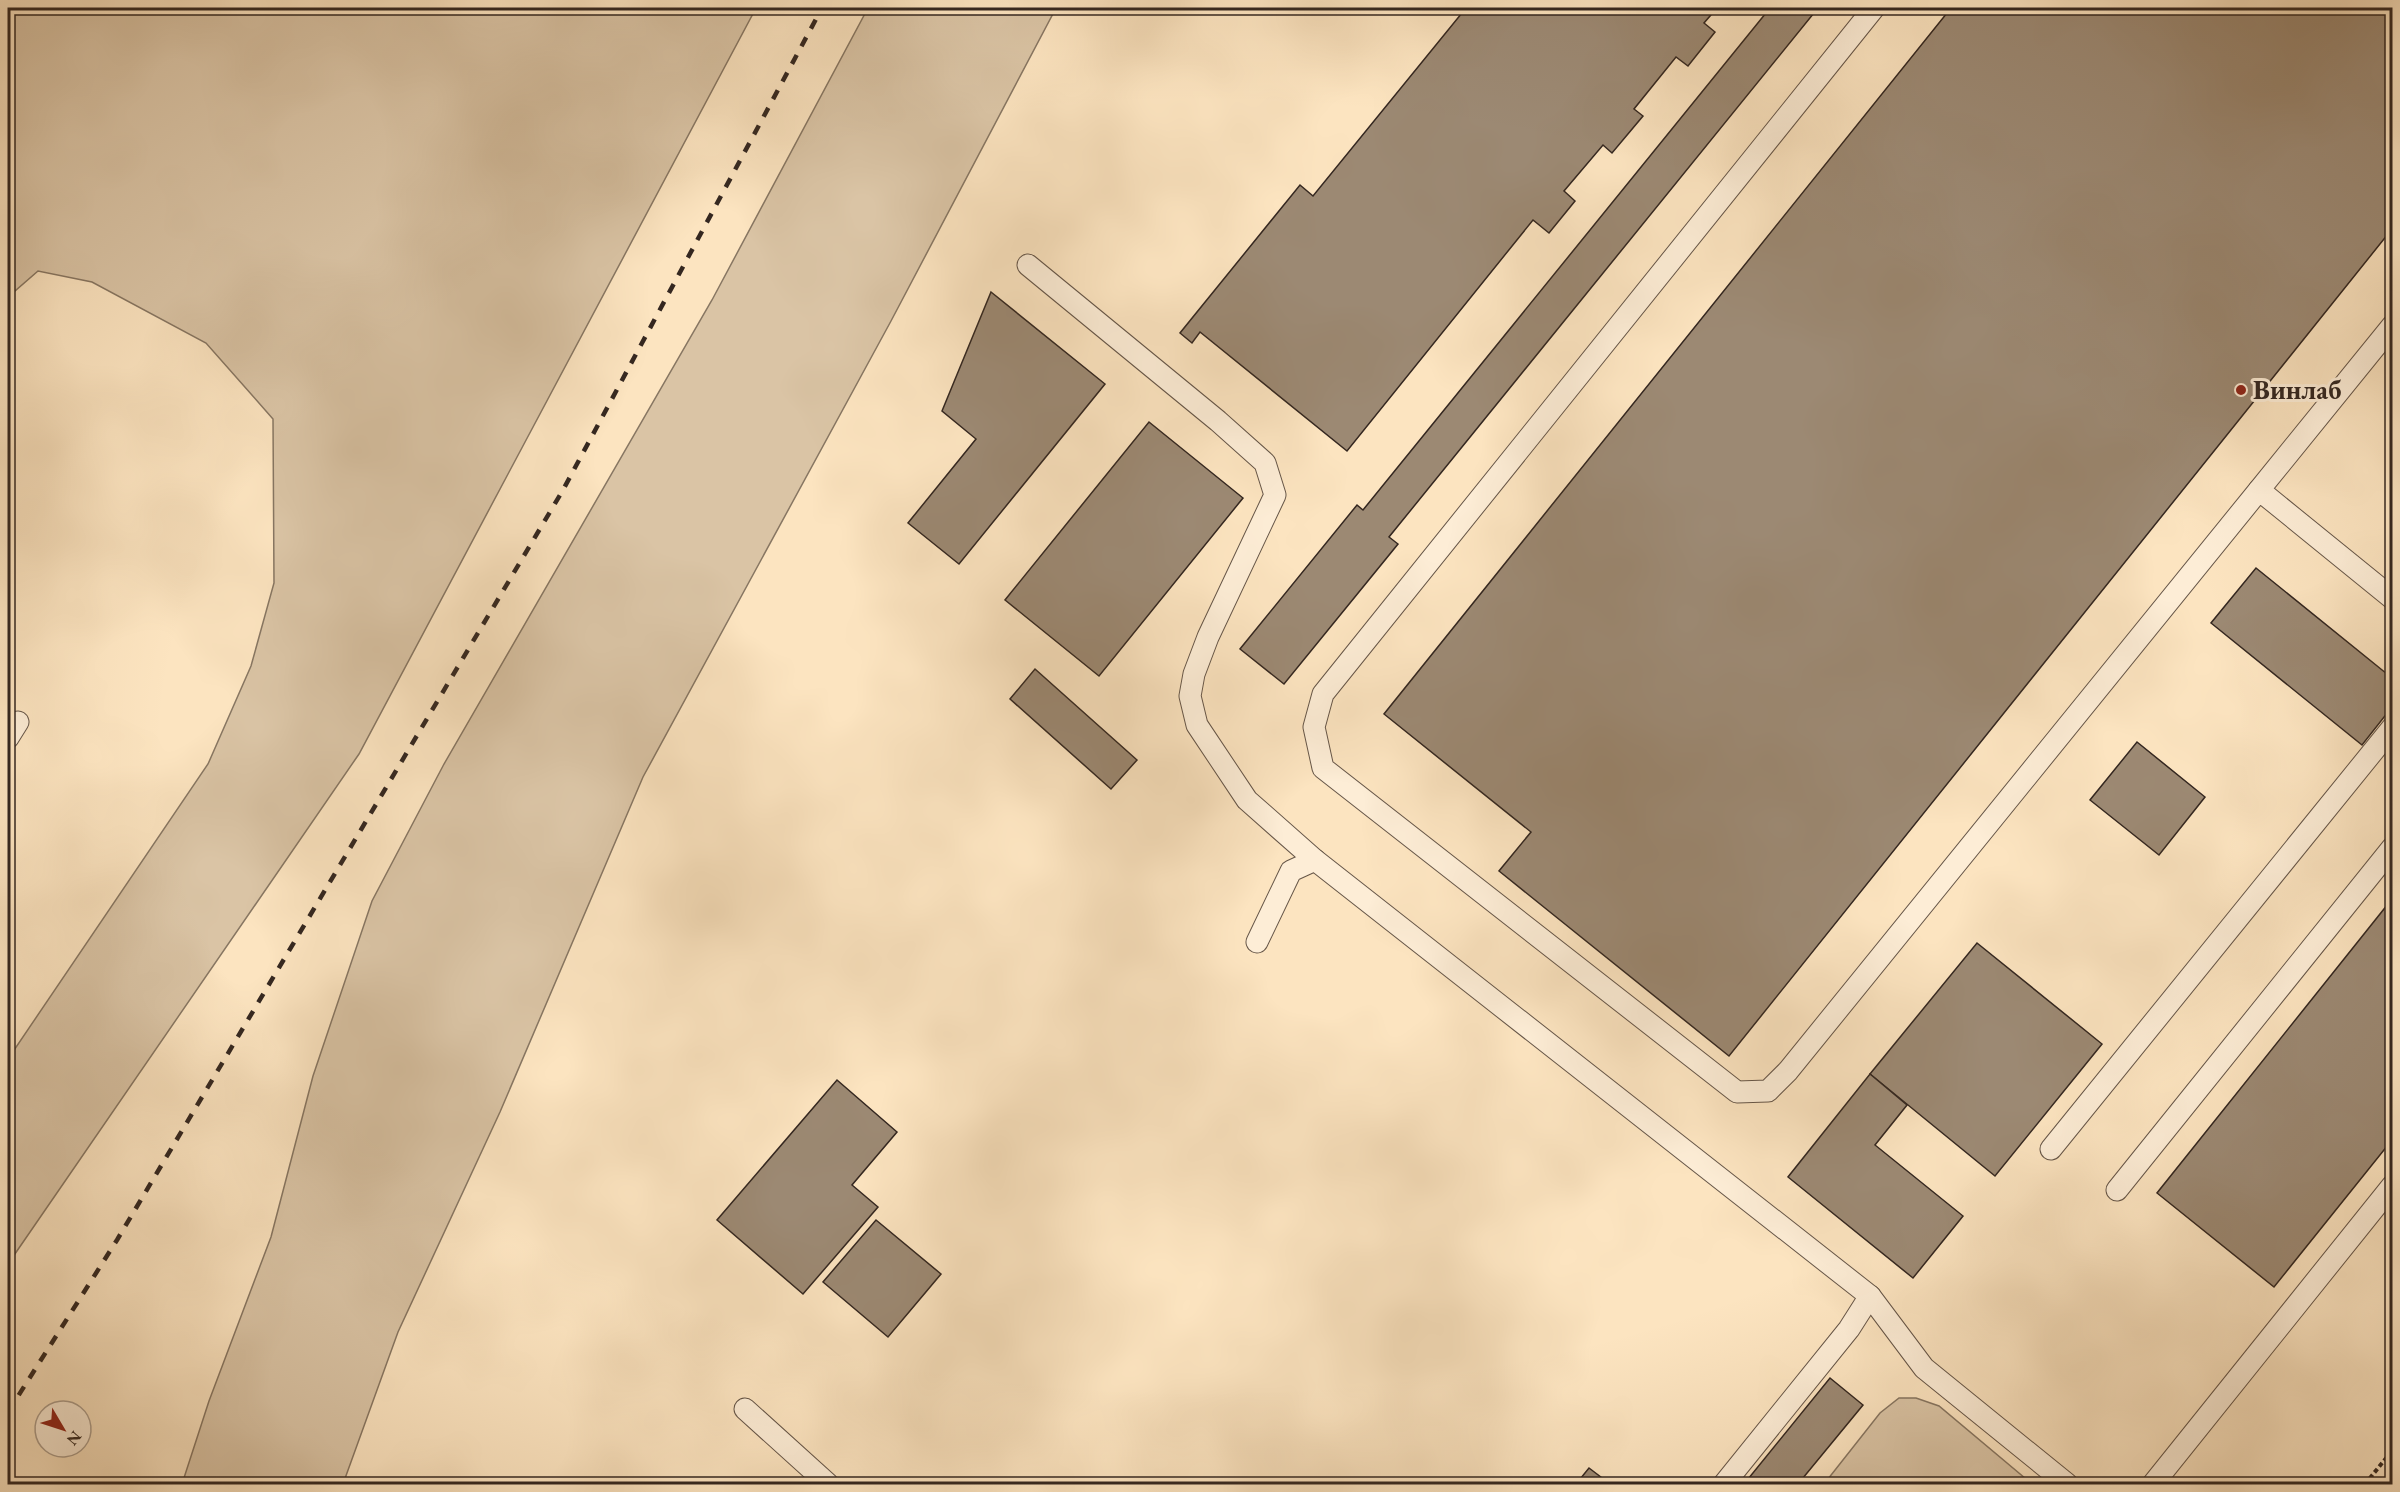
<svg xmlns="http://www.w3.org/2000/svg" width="2400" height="1492" font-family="'EB Garamond',serif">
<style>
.green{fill:#dac4a5;stroke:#877662;stroke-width:1.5}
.building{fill:#9c8973;stroke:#342720;stroke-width:1.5}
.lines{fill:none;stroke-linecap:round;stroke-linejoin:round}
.lane-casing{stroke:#665648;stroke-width:23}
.path{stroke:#342720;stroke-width:4;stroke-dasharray:4.5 3;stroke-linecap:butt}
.lane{stroke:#fdedd6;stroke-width:21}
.rail{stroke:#342720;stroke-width:4.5;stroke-dasharray:10 10;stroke-linecap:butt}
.poi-dot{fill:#8f2418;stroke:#fdedd6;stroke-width:2}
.labels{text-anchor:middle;stroke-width:6;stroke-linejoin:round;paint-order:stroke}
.poi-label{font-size:27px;font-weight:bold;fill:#342720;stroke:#fdedd6;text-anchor:start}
</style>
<rect width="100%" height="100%" fill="#fce4c0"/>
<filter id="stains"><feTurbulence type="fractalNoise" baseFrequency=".00333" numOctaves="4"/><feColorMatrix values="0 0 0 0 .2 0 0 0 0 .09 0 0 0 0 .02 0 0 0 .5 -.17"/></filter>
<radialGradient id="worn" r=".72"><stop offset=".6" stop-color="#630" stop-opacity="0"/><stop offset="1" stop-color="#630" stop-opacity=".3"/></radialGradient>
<g class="green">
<polygon points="8,8 756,8 359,754 8,1264 8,1059 208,764 251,666 274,583 273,419 206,343 92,282 38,271 8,297"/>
<polygon points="868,8 1056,8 891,321 643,777 500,1112 398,1332 343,1484 182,1484 209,1401 271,1237 313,1076 372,901 444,764 712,300"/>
<polygon points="1899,1398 1916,1398 1939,1406 2032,1484 1824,1484 1880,1413"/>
</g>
<g class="building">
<polygon points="1466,8 1717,8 1704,23 1715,32 1688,66 1676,57 1634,109 1643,116 1612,153 1603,145 1564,191 1575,201 1549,233 1533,220 1347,451 1200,332 1192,343 1180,333 1300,185 1313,196"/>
<polygon points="1770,8 1818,8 1389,537 1398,544 1284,684 1240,649 1357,505 1363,510"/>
<polygon points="1951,8 2392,8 2392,229 1729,1056 1499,871 1531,832 1384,714"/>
<polygon points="991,292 1105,384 959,564 908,523 976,439 942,411"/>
<polygon points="1149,422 1243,498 1099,676 1005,600"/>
<polygon points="2256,568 2392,678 2392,707 2362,745 2211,623"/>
<polygon points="1035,669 1137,760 1111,789 1010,699"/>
<polygon points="2137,742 2205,797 2159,855 2090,800"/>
<polygon points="2392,899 2392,1140 2274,1287 2157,1193"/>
<polygon points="1977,943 2102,1044 1995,1176 1870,1074"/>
<polygon points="1870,1074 1907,1105 1875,1145 1963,1216 1913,1278 1788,1177"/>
<polygon points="837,1080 897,1132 852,1185 878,1207 803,1294 717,1220"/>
<polygon points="876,1220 941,1274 888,1337 823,1282"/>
<polygon points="1830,1378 1863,1405 1798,1484 1744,1484"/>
<polygon points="1589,1468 1610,1484 1576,1484"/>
</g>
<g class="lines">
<defs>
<g id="lane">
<polyline points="1874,8 1323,694 1314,727 1323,768 1737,1092 1768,1091 1788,1071 2259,490 2392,598"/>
<polyline points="1028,265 1218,421 1265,463 1275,495 1208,637 1194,674 1190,696 1197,725 1247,800 1315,860 1870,1296 1924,1368 2067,1484"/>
<polyline points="2259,490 2392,326"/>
<polyline points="8,738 18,722"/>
<polyline points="1257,942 1291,871 1315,860"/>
<polyline points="2051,1149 2392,728"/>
<polyline points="2117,1190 2392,848"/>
<polyline points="745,1409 828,1484"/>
<polyline points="1724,1484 1849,1329 1870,1296"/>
<polyline points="2153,1484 2392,1186"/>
</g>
</defs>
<use href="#lane" class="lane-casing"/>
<polyline class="path" points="2365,1484 2392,1451"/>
<use href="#lane" class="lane"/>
<polyline class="rail" points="8,1412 117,1240 563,490 822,8"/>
</g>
<circle class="poi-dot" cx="2241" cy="390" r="6"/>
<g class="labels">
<g class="poi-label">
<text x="2253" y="399">Винлаб</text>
</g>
</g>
<rect width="2400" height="1492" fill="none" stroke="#fce4c0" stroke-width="30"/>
<rect x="9" y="9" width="2382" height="1474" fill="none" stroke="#342720" stroke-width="3"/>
<rect x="15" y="15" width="2370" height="1462" fill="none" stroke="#342720" stroke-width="1.5"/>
<g transform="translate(63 1429) rotate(129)"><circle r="28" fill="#fdedd6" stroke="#ad9e8d" stroke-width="1.5"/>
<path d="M0-4.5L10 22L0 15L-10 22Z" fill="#8f2418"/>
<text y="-9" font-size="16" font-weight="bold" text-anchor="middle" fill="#342720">N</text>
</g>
<rect width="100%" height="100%" filter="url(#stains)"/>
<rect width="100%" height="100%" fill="url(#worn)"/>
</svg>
